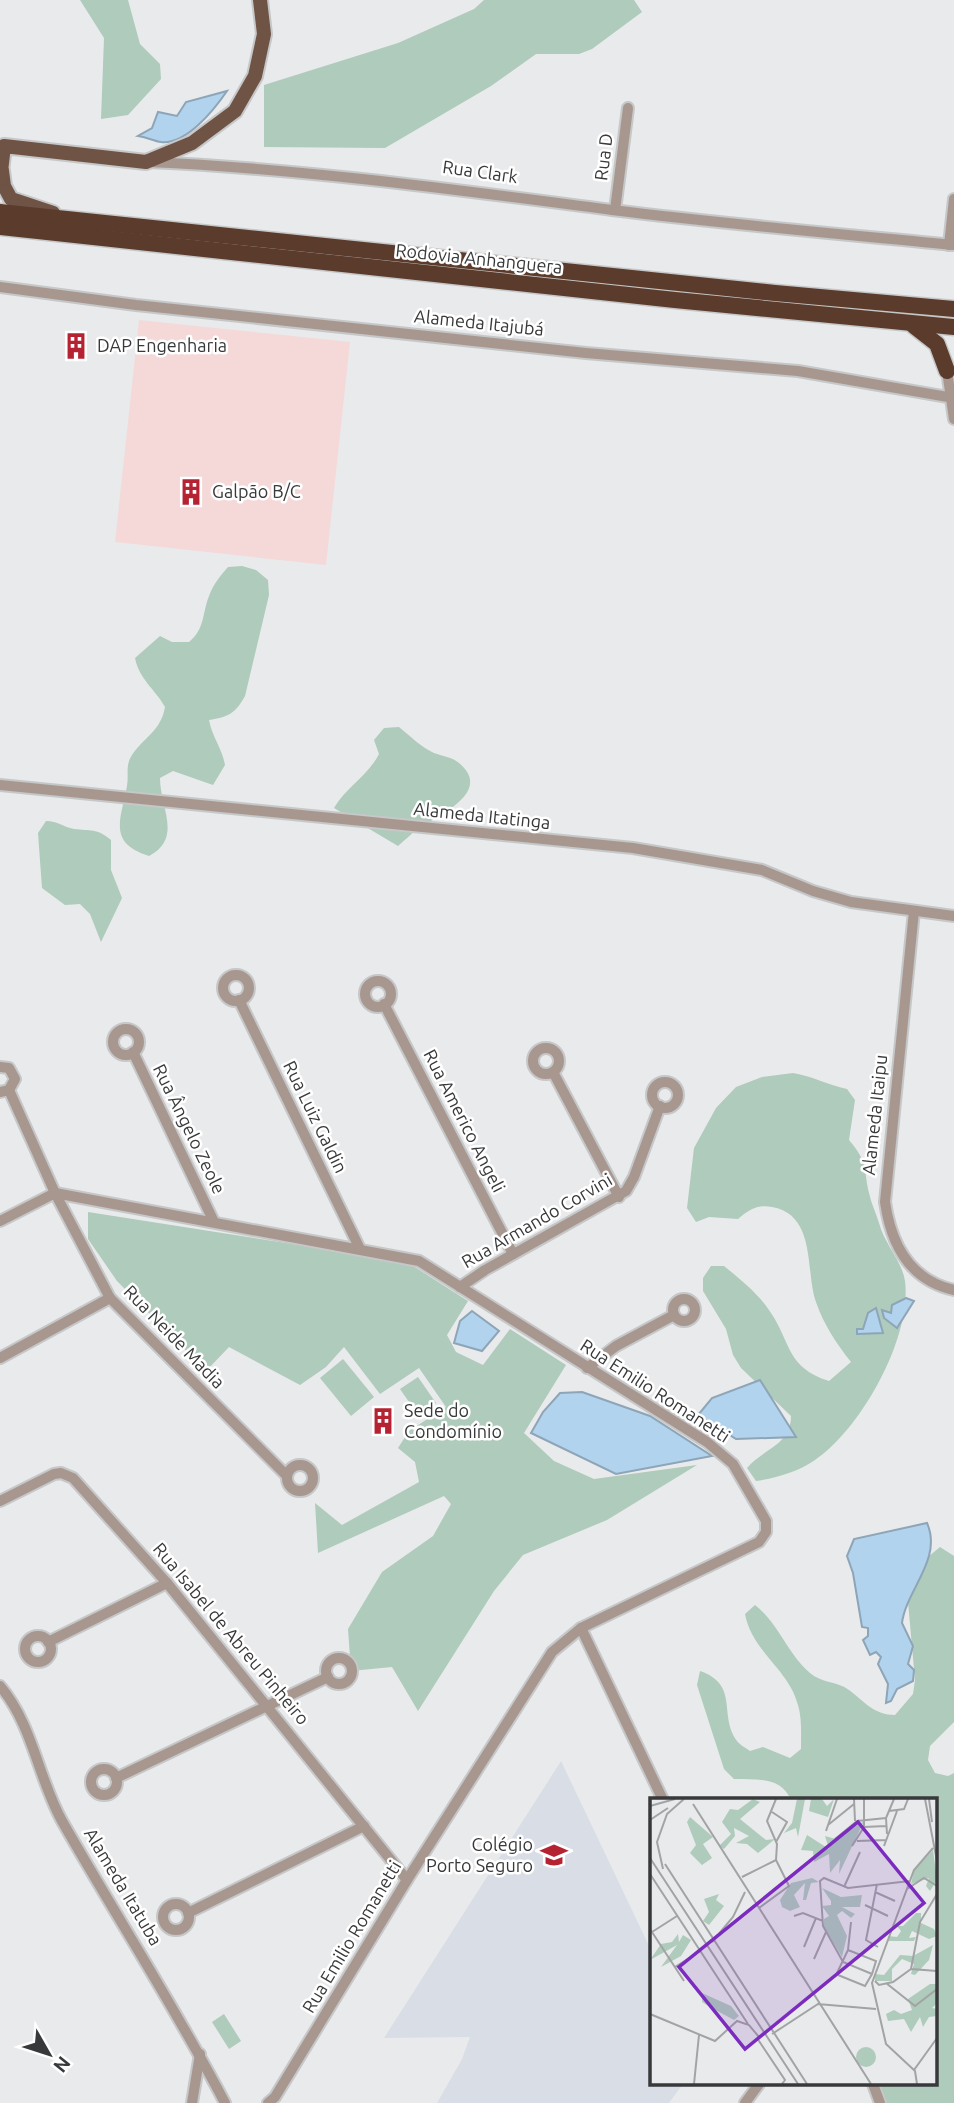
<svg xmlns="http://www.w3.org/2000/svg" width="954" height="2103" font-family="Ubuntu,sans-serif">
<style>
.built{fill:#d9dee6}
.industrial{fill:#f4d9d8}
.green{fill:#aecbbc}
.water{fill:#b1d3ed;stroke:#8da5b7;stroke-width:2}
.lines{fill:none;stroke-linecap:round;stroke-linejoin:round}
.minor-casing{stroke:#c6c7c8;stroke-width:14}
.major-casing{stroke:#c6c7c8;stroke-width:18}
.highway-casing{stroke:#c6c7c8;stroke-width:19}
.minor{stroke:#a8978f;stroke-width:10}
.major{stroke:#6f5345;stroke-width:14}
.highway{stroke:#5b3c2c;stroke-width:16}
.labels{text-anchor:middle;stroke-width:5;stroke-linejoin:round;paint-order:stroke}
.street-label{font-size:18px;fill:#38393a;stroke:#fff}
.poi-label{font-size:18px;fill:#38393a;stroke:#fff;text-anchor:start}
.inset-road{fill:none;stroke:#a2a3a5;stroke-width:2}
.view{fill:#7b2cbf;fill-opacity:0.15;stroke:#7b2cbf;stroke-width:3.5}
.inset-edge{fill:none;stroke:#38393a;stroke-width:3.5}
</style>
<rect width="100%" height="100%" fill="#e9eaec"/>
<polygon class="built" points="561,1761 651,1950 651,2084 683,2084 669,2103 437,2103 462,2059 470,2037 384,2038"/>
<polygon class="industrial" points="139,320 350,342 326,565 115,542"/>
<g class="green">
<polygon points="80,0 128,0 140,44 160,64 161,79 128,115 101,119 104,38"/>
<polygon points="484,0 634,0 642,12 592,49 579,54 536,54 491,86 385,148 264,147 264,85 398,43 474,9"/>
<path d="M242,566L256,570L268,580L269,595L245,696C235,714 228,717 209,720C212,737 222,748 225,765L213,785L173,771L160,778C160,808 183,838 149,856C107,843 121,819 127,786C129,774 125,766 132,755C144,737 161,731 165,707C155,689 139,679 135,658L160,636L172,642H189C205,629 202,614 209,596C213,585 220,576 228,567Z"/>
<path d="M399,727C410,736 421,747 434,753C442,756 452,757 459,763C494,792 437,816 419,828C412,833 405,840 398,846L334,808C346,787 368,776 379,754L374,740L384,728Z"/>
<path d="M46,821C58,821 63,827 74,829C90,831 97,828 111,840V870L122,898L101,942L90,914L80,904L65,905L42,888L38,833Z"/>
<path d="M793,1073C812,1076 828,1085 847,1089L855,1100L849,1140C869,1164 863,1167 869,1193C871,1203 876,1213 879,1223C884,1243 902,1261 905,1281C912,1338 861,1429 815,1460C798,1472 776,1478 756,1481L747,1468C764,1448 791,1445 791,1416L741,1368L733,1355L726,1329L703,1291V1278L711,1266H724C741,1280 759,1294 771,1313C791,1343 787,1368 829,1381L851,1362C836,1343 824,1325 816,1302C805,1272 817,1215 772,1207C758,1204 748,1210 738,1219L709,1217L696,1222L687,1208L694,1148L716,1108L736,1087L762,1077Z"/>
<polygon points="88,1212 407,1262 468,1301 447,1335 456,1352 483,1365 510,1329 566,1365 524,1433 554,1461 594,1479 697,1465 607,1520 523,1555 494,1591 418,1711 392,1667 351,1671 348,1629 382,1572 433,1536 451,1504 444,1496 318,1553 315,1503 342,1525 419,1482 415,1462 398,1448 409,1431 446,1407 419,1368 380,1394 344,1347 326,1367 300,1385 229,1347 206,1371 117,1281 88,1239"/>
<polygon points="343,1359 374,1397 351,1416 320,1378"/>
<polygon points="418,1377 436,1403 418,1415 400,1389"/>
<path d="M940,1547L954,1556V1722L930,1746L928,1760L935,1773L948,1776L954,1773V2103H880L870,2084H935V1800H791C781,1776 756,1780 734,1779L724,1769L697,1685L700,1671C740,1685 718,1715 737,1741C740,1745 746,1748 750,1751L763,1747L790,1758L801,1749C801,1735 802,1718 798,1705C789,1669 752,1652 745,1614L755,1605C779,1624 787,1653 810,1673C821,1683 837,1681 849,1690C865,1702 874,1715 895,1715L913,1694L915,1680L908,1602L928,1557Z"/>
<polygon points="224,2014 241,2041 229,2049 212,2022"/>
</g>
<g class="water">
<path d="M227,91C214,110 186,145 161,142C154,141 146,137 138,136L152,128L158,112L177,116L186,102Z"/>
<polygon points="906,1298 914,1301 897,1328 884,1318 882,1310 891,1313 892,1305"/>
<polygon points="876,1308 883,1333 857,1334 857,1329 863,1329 868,1313"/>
<polygon points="472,1311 499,1331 482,1351 454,1343 460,1321"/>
<polygon points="760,1380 796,1437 736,1439 698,1415 712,1398"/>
<polygon points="582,1392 650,1416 712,1456 616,1474 531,1433 543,1412 560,1393"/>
<path d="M927,1523C943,1559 906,1590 902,1623L913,1646L908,1664L914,1670L913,1681L897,1689L891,1701L886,1703L888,1684L878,1664L881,1657L876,1652L870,1655L863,1640L868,1636V1628L862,1627L853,1573L847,1556L854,1539Z"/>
</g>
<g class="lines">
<defs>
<g id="minor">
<path d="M149,162C305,169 458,190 612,210C725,224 840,234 954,245"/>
<polyline points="615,210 628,108"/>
<polyline points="949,245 954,199"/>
<polyline points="0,287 136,305 586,353 798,371 954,398"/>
<polyline points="947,371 954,419"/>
<polyline points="0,785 633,848 762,870 813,891 851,902 954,916"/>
<path d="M914,911L885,1202C891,1244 909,1280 954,1290"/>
<circle cx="236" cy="988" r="13"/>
<circle cx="378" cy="994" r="13"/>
<polyline points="239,1000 360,1249"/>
<polyline points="384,1004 513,1254"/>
<circle cx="126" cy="1042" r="13"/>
<circle cx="546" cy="1061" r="13"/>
<polyline points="133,1052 214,1222"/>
<polyline points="0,1067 9,1068 15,1079 9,1090 0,1092"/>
<polyline points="553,1072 619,1197"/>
<circle cx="665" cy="1095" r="13"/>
<polyline points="9,1090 55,1193 110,1298 287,1476"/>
<polyline points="0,1221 55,1193 419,1261 707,1442 733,1464 766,1521 766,1532 759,1542 581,1628 552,1652 407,1880 275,2097 268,2103"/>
<polyline points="460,1287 485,1270 626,1191 634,1177 660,1106"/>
<circle cx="684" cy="1310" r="11"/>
<polyline points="0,1358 110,1298"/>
<polyline points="587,1368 616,1346 674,1315"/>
<circle cx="300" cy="1478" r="13"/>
<polyline points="0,1501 54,1474 61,1473 73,1478 167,1583 407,1880"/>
<polyline points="581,1628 663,1800"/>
<circle cx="38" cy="1649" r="13"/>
<polyline points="48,1642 167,1583"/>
<circle cx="339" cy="1671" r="13"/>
<path d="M0,1686C33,1725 38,1778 62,1821C116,1916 175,2007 225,2103"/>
<circle cx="104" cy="1782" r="13"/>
<polyline points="116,1778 328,1677"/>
<circle cx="176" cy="1917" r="13"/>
<polyline points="188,1913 364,1826"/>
<polyline points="873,2084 880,2103"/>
<polyline points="192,2103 200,2054"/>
<polyline points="745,2103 759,2084"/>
</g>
<g id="major">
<polyline points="2,171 4,186 11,199 53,213"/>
<polyline points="0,180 4,146 146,162 192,143 235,111 255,76 264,34 260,0"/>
</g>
<g id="highway">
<polyline points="0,212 775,293 954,309"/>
<polyline points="0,227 675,300 954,327"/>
<polyline points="914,326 937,344 947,371"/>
</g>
</defs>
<use href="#minor" class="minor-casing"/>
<use href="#major" class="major-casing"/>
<use href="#highway" class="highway-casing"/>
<use href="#minor" class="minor"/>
<use href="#major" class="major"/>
<use href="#highway" class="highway"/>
</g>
<defs>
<symbol id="building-bare" viewBox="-9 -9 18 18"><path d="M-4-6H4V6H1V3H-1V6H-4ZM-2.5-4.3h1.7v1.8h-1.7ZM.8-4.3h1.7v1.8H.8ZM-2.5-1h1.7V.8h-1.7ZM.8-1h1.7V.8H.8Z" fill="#b52332" stroke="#fff" stroke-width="2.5" paint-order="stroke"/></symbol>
<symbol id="school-bare" viewBox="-9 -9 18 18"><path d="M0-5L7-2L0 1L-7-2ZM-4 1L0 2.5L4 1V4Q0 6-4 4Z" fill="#b52332" stroke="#fff" stroke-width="2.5" paint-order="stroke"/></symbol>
</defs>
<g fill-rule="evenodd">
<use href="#building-bare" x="57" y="327" width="38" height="38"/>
<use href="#building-bare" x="172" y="473" width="38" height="38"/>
<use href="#building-bare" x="364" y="1402" width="38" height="38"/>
<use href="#school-bare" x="535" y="1836" width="38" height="38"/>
</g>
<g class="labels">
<g class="street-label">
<text transform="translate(604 157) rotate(-83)" y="6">Rua D</text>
<text transform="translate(480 172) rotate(8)" y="6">Rua Clark</text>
<text transform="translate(479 259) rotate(6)" y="6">Rodovia Anhanguera</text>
<text transform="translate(479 323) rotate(6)" y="6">Alameda Itajubá</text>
<text transform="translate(482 816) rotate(6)" y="6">Alameda Itatinga</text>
<text transform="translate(875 1115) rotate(-84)" y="6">Alameda Itaipu</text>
<text transform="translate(315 1117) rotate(64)" y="6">Rua Luiz Galdin</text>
<text transform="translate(464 1121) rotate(63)" y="6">Rua Americo Angeli</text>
<text transform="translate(189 1129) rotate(64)" y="6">Rua Ângelo Zeole</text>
<text transform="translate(537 1221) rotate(-30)" y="6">Rua Armando Corvini</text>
<text transform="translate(174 1337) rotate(46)" y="6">Rua Neide Madia</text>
<text transform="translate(655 1391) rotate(33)" y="6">Rua Emilio Romanetti</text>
<text transform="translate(231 1634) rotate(50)" y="6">Rua Isabel de Abreu Pinheiro</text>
<text transform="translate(123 1887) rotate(59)" y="6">Alameda Itatuba</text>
<text transform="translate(352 1937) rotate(-59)" y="6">Rua Emilio Romanetti</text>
</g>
<g class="poi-label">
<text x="97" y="352">DAP Engenharia</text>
<text x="212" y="498">Galpão B/C</text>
<text x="404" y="1417">Sede do<tspan x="404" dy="21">Condomínio</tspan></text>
<text x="533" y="1851" text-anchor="end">Colégio<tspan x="533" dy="21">Porto Seguro</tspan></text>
</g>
</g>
<g transform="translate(650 1798)">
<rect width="287" height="287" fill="#e9eaec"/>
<path d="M103,1L110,4L90,21L116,42L125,41L108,55L97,46L86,45L99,38L84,30L85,38L74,51L69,48L81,36L72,24L80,11L88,12ZM147,1H155L148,39L146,30L134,35L142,25ZM161,1H172L177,8L184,1L178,19L159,13ZM40,19L63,39L53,46L62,60L52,67L40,55L46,47L37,24ZM214,23L189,76L190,62L180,75L179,56L164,64L163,53L151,52L157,37L179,51L175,38L186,41ZM283,52L287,82L280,93L276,88L279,80L261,86L264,72ZM162,80L169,84L161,85L156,102H153L155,85L144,97L150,109L140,113L132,109L130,102L141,85ZM172,90L191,99L212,97L210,109H192L205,116L201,120L192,113L187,117L197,138L192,159L174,129V121L179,118L172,108L181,107V103ZM69,96L66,102L74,108L59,127L53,123L59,114L54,101ZM266,115H271V125L284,131L287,138L279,141L262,133L259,140L266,139L264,143H239L238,138L247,139L251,133L247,128H253ZM28,136L29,144L33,137L41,142L31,158L11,169L27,147L0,162L11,146L22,144ZM283,147L279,162L265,177L261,176L264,166L252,161L242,171V183H225V176L234,177L250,157L263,158ZM280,186H287V205L282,210L287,211V218L279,219L273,229L270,219L261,234L254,221L238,223L236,216L244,212L251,216L262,212L258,201ZM52,195L81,208L89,218L84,222L60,209L52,204ZM206 259a10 10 0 1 1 20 0a10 10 0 1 1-20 0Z" fill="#aecbbc"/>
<path class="inset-road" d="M204,1L205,23M275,1L287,63M279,1L282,24M43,6L221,286M0,8L25,1M239,13L254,11L258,1M122,14L137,24L126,44M0,22L18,10M178,27L204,6M214,29L236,28M176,33L187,1M237,36L236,20L244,1M185,41L207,23L236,20M207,43L236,42M202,48L214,29V1M234,48L247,13M0,60L148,286M15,66L157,286M13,71L7,44L17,16L34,1M0,76L98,226M92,79L126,62L127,46L117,23L126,1M227,86L216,142L228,149M194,89L210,54M257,91L274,80L287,88M225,94L245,103M215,107L238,118M109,110L139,88L126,62M144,118L153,115L173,123M0,131L34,183M2,134L27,118M62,144L83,119L95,94M154,149L166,120M164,161L176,134M25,169L50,153M261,171L287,173M187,175L198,152L201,124M222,176L193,164L173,128L170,83L174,80L198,90L260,83M188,177L215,188L222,176L226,163L198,152M225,183L229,187L243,184L261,171L270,124L287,96M236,185L265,208L287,191M0,216L65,243L87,223L99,227L109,239M122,236L168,206L226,211M107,240L135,282L132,286M264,272L287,240M44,286L49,237M267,286L265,273L236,246L222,185L264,72L283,50"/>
<path class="view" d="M208,24L274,105L95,251L29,169Z"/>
<rect width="287" height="287" class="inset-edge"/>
</g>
<g transform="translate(49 2054) rotate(129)" stroke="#ffffff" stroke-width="5" paint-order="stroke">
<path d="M0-5L12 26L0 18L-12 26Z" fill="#38393a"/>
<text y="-10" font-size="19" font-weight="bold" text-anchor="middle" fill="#38393a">N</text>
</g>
</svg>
